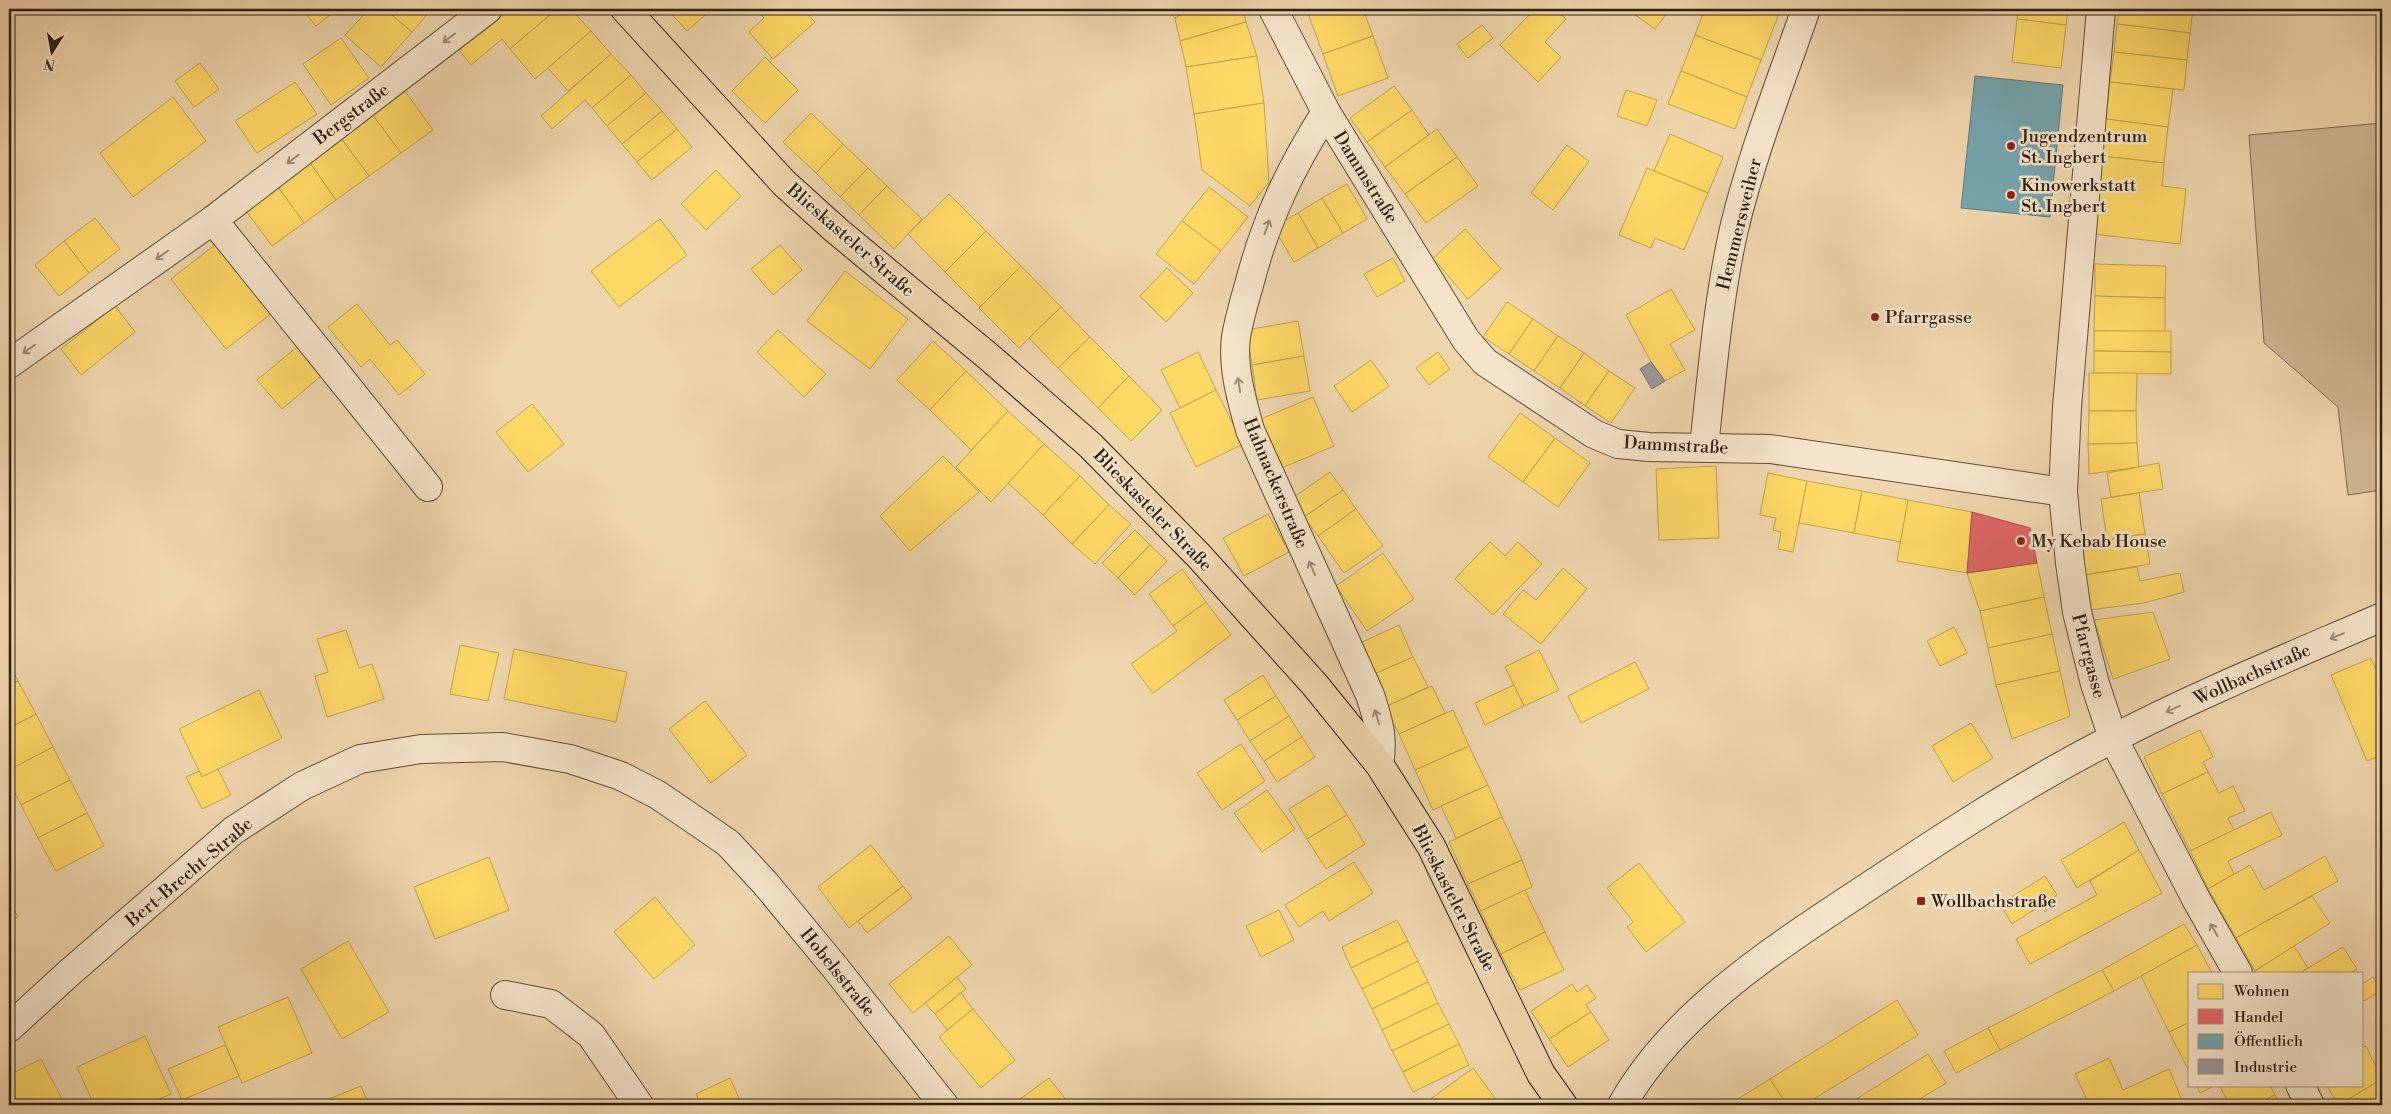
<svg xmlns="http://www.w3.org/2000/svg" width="2391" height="1114" font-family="'Libre Bodoni',serif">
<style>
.green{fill:#cfb793;stroke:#7f6a52}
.homes{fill:#ffd966;stroke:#c1a14d}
.shops{fill:#e06666;stroke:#ab504d}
.public{fill:#76a5af;stroke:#617c80}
.industry{fill:#999;stroke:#797470}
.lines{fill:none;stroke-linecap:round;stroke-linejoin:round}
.minor-casing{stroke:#5f4c39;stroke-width:30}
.major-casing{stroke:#2f1e12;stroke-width:30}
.minor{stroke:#f5e4ca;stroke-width:28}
.major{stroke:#f0d6ad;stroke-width:28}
.oneway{stroke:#9c8b77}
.poi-dot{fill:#8f2418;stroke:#f5e4ca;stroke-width:2}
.labels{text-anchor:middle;stroke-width:5;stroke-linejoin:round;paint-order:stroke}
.street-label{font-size:18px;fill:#2f1e12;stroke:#f5e4ca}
.poi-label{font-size:18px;fill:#2f1e12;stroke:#f5e4ca;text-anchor:start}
</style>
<rect width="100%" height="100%" fill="#f0d6ad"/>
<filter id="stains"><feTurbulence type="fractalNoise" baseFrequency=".004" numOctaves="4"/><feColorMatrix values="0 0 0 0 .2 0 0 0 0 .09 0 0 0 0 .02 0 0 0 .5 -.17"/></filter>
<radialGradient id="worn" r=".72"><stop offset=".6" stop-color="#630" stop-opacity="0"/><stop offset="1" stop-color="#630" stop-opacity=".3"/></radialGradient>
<polygon class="green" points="2382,123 2382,490 2348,495 2338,407 2264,343 2249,135"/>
<g class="homes">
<polygon points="302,9 333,9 335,11 316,26"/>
<polygon points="369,9 385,9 412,32 381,67 345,35"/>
<polygon points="385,9 432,9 412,32"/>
<polygon points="507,9 557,9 510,49 502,39 471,65 459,50"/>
<polygon points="557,9 571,9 591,31 535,79 510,49"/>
<polygon points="667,9 712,9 687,31"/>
<polygon points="761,9 803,9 815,22 773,59 749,32 764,18 758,11"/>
<polygon points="1165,9 1192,9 1175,18"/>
<polygon points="1192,9 1243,9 1246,22 1180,41 1175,18"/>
<polygon points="1314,9 1363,9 1373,36 1323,54 1307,11"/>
<polygon points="1535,9 1555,9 1566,19 1545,42 1561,57 1538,82 1500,45"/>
<polygon points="1627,9 1670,9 1655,29"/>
<polygon points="1705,9 1775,9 1780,11 1761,60 1695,35"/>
<polygon points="2018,9 2068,9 2066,25 2017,19"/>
<polygon points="2119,9 2193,9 2190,33 2117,24"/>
<polygon points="2017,19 2066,25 2061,68 2012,62"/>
<polygon points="1246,22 1257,56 1186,67 1180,41"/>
<polygon points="2117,24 2190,33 2187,60 2114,52"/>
<polygon points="1482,25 1493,38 1468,58 1457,44"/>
<polygon points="591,31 611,54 568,91 548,68"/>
<polygon points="1695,35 1761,60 1747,97 1681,71"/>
<polygon points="1373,36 1388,78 1338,96 1323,54"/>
<polygon points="341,38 369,78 331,105 303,64"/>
<polygon points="2114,52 2187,60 2184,90 2110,82"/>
<polygon points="611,54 631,75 592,108 585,100 552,129 541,116"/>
<polygon points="1257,56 1264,103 1194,114 1186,67"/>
<polygon points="765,57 798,90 765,123 732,91"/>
<polygon points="200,63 219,89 194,107 175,81"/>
<polygon points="1681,71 1747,97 1735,129 1668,104"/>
<polygon points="631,75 646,93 607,126 592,108"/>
<polygon points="295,82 317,114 257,153 235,121"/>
<polygon points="2110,82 2173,89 2168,127 2106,119"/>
<polygon points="1394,86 1412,110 1367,142 1350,118"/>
<polygon points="1626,90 1657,100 1647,126 1617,116"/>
<polygon points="405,91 433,130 401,153 372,114"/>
<polygon points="646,93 662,111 622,144 607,126"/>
<polygon points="173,97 206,141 133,197 100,153"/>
<polygon points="1264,103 1269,182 1250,206 1202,170 1194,114"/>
<polygon points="1412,110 1429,135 1385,167 1367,142"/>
<polygon points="662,111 677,129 637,162 622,144"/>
<polygon points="811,113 843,144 816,173 783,142"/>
<polygon points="372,114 401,153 369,176 340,137"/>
<polygon points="2106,119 2168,127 2164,163 2102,156"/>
<polygon points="677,129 692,147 652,180 637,162"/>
<polygon points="1437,129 1457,157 1405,194 1385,167"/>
<polygon points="1670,134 1723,157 1708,193 1654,171"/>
<polygon points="340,137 369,176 336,200 308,160"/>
<polygon points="843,144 868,168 840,197 816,173"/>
<polygon points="1567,145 1589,161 1553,210 1531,193"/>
<polygon points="2102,156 2164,163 2162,186 2186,189 2180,244 2093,234"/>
<polygon points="1457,157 1478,186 1426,223 1405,194"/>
<polygon points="308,160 336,200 304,223 275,183"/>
<polygon points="868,168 887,186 859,215 840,197"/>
<polygon points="1647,168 1708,193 1684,250 1655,238 1651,248 1619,235"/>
<polygon points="716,170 741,196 706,230 681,204"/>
<polygon points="275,183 304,223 272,246 243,207"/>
<polygon points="1347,184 1367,219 1343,233 1322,198"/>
<polygon points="887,186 922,219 894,249 859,215"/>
<polygon points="1209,187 1248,217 1221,251 1182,221"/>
<polygon points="949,194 986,231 945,272 908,234"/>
<polygon points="1322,198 1343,233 1318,248 1298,213"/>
<polygon points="1298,213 1318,248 1294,262 1273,227"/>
<polygon points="95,218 120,249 89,273 64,241"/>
<polygon points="660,219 687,255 619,307 591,271"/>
<polygon points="1182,221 1221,251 1194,284 1156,254"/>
<polygon points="1465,229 1501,269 1468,299 1433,258"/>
<polygon points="986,231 1021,266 980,307 945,272"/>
<polygon points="64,241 89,273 59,296 35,265"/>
<polygon points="216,244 271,314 226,349 171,279"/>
<polygon points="780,245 802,270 773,295 751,269"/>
<polygon points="1393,258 1405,281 1377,297 1364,274"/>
<polygon points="2095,264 2166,266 2165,298 2095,296"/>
<polygon points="1021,266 1061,307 1019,348 979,308"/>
<polygon points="1167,268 1193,293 1166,322 1140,296"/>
<polygon points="845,271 908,319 870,369 807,321"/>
<polygon points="1671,289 1695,330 1670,344 1685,370 1665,381 1651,362 1626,315"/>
<polygon points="2095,296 2165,298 2165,332 2094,331"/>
<polygon points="1507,302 1533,319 1509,354 1483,337"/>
<polygon points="357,304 390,345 397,340 425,374 399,395 370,359 361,367 328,327"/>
<polygon points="115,306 135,332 81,375 61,349"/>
<polygon points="1061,307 1090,337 1058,368 1029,338"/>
<polygon points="1533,319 1558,336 1534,371 1509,354"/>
<polygon points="1298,321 1304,356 1252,365 1246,330"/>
<polygon points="778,330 826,374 804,397 757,352"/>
<polygon points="2094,331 2171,331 2171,352 2094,351"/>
<polygon points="1558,336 1584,353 1560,388 1534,371"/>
<polygon points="1090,337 1129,376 1098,408 1058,368"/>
<polygon points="933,341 966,371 930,410 897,380"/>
<polygon points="297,347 321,376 282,409 257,380"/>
<polygon points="2094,351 2171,352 2171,374 2094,373"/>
<polygon points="1198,352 1216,390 1180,408 1161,370"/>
<polygon points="1438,352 1450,369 1429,385 1416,368"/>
<polygon points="1584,353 1609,371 1585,406 1560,388"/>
<polygon points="1304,356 1310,391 1257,400 1252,365"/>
<polygon points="1371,360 1389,386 1352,412 1334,386"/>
<polygon points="966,371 1008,411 971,450 930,410"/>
<polygon points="1609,371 1635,388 1611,423 1585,406"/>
<polygon points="2089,373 2137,373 2136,411 2089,411"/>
<polygon points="1129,376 1162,410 1131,441 1098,408"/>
<polygon points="1216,390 1243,444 1196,467 1170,413"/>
<polygon points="1313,397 1334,446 1277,470 1256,421"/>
<polygon points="532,404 564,444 528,472 496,432"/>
<polygon points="1008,411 1044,444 991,502 956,467"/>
<polygon points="2089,411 2136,411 2137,443 2088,444"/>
<polygon points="1520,413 1555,438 1523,482 1488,457"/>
<polygon points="1555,438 1590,463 1558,507 1523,482"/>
<polygon points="2137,443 2139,467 2089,474 2088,444"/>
<polygon points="1044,444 1080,476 1043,515 1008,483"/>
<polygon points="943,456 979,492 910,551 880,516"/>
<polygon points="2159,463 2163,489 2111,497 2107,473"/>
<polygon points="1716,466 1719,538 1659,540 1656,469"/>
<polygon points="1330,472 1343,490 1304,517 1291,499"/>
<polygon points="1768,473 1807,481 1793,552 1778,549 1781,532 1773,530 1776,518 1760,515"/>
<polygon points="1080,476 1109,505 1072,544 1043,515"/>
<polygon points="1807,481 1862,491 1854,533 1799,523"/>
<polygon points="1343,490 1356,509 1318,536 1304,517"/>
<polygon points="1862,491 1908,500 1901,542 1854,533"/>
<polygon points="2139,493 2145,534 2107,539 2101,499"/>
<polygon points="1908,500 1972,512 1967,573 1897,561"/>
<polygon points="1109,505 1131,524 1095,564 1072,544"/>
<polygon points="1356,509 1383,546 1344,573 1318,536"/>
<polygon points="1268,514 1289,552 1244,576 1223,538"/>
<polygon points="1135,530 1150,545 1118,578 1102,563"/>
<polygon points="2145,534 2150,564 2084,575 2078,544"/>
<polygon points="1490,542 1505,556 1518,542 1542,564 1493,615 1455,579"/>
<polygon points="1150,545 1167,561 1135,595 1118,578"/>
<polygon points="1383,553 1414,599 1367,631 1336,586"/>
<polygon points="2037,563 2044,597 1980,611 1967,573"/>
<polygon points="2137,567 2140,581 2180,573 2184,592 2144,603 2089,610 2084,575"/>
<polygon points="1563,568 1587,589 1541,644 1503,614 1523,590 1536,600"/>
<polygon points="1182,569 1206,602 1173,626 1149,594"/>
<polygon points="2044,597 2052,634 1988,648 1980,611"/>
<polygon points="1206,602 1231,635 1153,693 1131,664 1177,631 1173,626"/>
<polygon points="2153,612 2170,659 2113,679 2094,620"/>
<polygon points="1399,625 1413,657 1372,675 1358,644"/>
<polygon points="1954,627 1967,653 1940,666 1927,641"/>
<polygon points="346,630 359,668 372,664 384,699 327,717 315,676 328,672 317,639"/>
<polygon points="2052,634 2060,671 1996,685 1988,648"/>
<polygon points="460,645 499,653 488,701 450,694"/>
<polygon points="514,649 627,672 616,722 504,699"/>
<polygon points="1539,650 1559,690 1524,706 1505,667"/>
<polygon points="1413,657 1428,687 1385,707 1372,675"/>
<polygon points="2371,658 2382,683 2382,755 2367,761 2331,675"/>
<polygon points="1635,662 1649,689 1581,723 1568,696"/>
<polygon points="9,663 18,681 9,686"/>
<polygon points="2060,671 2070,716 2012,739 1996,685"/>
<polygon points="1263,675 1276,696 1237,720 1224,700"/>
<polygon points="18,681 36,714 9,728 9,686"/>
<polygon points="1514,685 1524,706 1485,725 1475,703"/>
<polygon points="1432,686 1445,713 1399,734 1385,707"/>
<polygon points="259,690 282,738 202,777 179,729"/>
<polygon points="1276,696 1289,716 1250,741 1237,720"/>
<polygon points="705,701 747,755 711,783 669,729"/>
<polygon points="1453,710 1469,746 1415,770 1399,734"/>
<polygon points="36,714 53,747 9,770 9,728"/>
<polygon points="1289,716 1302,737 1264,761 1250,741"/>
<polygon points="1971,723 1993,758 1953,782 1932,746"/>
<polygon points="2200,730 2213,757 2203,762 2208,772 2162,794 2144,757"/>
<polygon points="1302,737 1315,757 1277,782 1264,761"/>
<polygon points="1241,744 1265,781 1222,810 1197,773"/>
<polygon points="1469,746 1488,785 1433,810 1415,770"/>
<polygon points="53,747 70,780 21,805 9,781 9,770"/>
<polygon points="218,769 231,795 202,809 186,777 199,771 202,777"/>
<polygon points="2208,772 2219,793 2233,786 2245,811 2228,818 2234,830 2190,851 2162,794"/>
<polygon points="70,780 87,813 38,838 21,805"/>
<polygon points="1328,785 1347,815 1307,839 1289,809"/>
<polygon points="1488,785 1502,817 1456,838 1441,806"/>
<polygon points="1267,790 1295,829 1262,852 1234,813"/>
<polygon points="2271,812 2282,835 2228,861 2234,874 2208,889 2190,851"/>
<polygon points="87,813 104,846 56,871 38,838"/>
<polygon points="1347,815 1365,844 1326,869 1307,839"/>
<polygon points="1502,817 1522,860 1468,884 1449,842"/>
<polygon points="2124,822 2139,850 2077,888 2061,860"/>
<polygon points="871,845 903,886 849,928 818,887"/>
<polygon points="2139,850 2162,893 2030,964 2016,939 2097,895 2090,881"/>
<polygon points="2325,856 2338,881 2236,938 2208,889 2250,865 2264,890"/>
<polygon points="489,857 509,910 435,939 414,887"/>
<polygon points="1522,860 1532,887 1481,911 1468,884"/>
<polygon points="1354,862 1373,893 1329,921 1323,911 1299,927 1285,905"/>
<polygon points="1639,863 1685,922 1646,952 1627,927 1633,922 1607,888"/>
<polygon points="2045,876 2057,895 2012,924 2000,904"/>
<polygon points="903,886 912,898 867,933 858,921"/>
<polygon points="1525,890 1545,932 1501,954 1481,911"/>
<polygon points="2312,896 2330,923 2255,971 2236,938"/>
<polygon points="655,897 695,945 654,979 614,932"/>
<polygon points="9,899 18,917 9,922"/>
<polygon points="1279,910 1294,940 1261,957 1246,926"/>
<polygon points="1397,920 1408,941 1351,968 1342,947"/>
<polygon points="2184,924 2197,945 2114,991 2102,970"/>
<polygon points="1545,932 1564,970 1520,990 1501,954"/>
<polygon points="949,936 972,965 913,1013 889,984"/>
<polygon points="348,941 389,1012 342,1039 301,969"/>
<polygon points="1408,941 1418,961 1362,989 1351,968"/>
<polygon points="2197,945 2212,973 2190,973 2190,1022 2169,1032 2141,976"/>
<polygon points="2294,946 2308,968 2300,973 2257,973 2255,971"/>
<polygon points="2343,947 2357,969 2351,973 2300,973"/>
<polygon points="1418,961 1428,982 1372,1009 1362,989"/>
<polygon points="2102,970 2114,991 2000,1050 1988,1028"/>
<polygon points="957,977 966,989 935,1014 925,1003"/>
<polygon points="2373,977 2382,990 2362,1002 2362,984"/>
<polygon points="1428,982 1438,1003 1382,1030 1372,1009"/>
<polygon points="1572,984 1577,992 1587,985 1596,998 1586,1005 1591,1012 1549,1039 1531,1011"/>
<polygon points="961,993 973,1009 947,1030 935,1014"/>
<polygon points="288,997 312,1053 242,1083 218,1027"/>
<polygon points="1897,1000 1918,1035 1804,1105 1787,1105 1770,1079"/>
<polygon points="1438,1003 1449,1024 1392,1051 1382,1030"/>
<polygon points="973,1009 1015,1060 981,1088 939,1037"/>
<polygon points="1591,1012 1609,1040 1568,1067 1549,1039"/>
<polygon points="2190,1022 2190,1073 2169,1032"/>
<polygon points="1449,1024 1459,1044 1403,1072 1392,1051"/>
<polygon points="1988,1028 2000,1050 1956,1073 1944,1051"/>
<polygon points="145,1036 171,1094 146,1105 94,1105 77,1067"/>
<polygon points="1459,1044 1469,1065 1413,1092 1403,1072"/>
<polygon points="225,1045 239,1076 182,1100 168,1069"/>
<polygon points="2366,1046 2382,1079 2339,1105 2326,1085 2362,1085 2362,1048"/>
<polygon points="1928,1054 1946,1083 1910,1105 1847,1105"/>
<polygon points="2109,1058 2123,1090 2169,1069 2182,1100 2170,1105 2089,1105 2075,1074"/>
<polygon points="41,1059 65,1105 9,1105 9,1075"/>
<polygon points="1473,1068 1499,1104 1427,1105 1425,1103"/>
<polygon points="730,1078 742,1105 701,1105 696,1094"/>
<polygon points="1049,1078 1070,1105 1012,1105"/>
<polygon points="1770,1079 1787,1105 1728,1105"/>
<polygon points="2382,1079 2382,1105 2339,1105"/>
<polygon points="2196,1085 2216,1085 2200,1093"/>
<polygon points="2219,1085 2270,1085 2275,1095 2254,1105 2230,1105"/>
<polygon points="361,1086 369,1105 314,1105"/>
<polygon points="2275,1095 2280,1105 2254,1105"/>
</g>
<polygon class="shops" points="1972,512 2030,528 2037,563 1967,573"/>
<polygon class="public" points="1975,76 2063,85 2050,217 1961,208"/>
<polygon class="industry" points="1651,362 1665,381 1652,389 1640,369"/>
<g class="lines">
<defs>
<g id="minor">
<polyline points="1273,9 1326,112 1466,340 1485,362 1594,434 1618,444 1649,447 1770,449 2063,492"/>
<polyline points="2101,9 2067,407 2063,492 2070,563 2077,612 2095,684 2113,738 2196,899 2238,973"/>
<path d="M1326,112C1290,169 1266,219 1249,285C1244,302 1239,320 1236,337C1232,368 1242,401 1250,430L1370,695C1378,720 1384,737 1379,764"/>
<polyline points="213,220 428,487"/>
<polyline points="9,364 213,220 488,9"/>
<path d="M1704,447C1712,374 1718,300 1734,229C1752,154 1781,81 1806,9"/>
<polyline points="505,995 551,1004 591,1035 639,1105"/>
<polyline points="9,1028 69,973 234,830 302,786 360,759 421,749 503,747 570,759 621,776 658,795 728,843 765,883 833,965 944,1105"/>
<polyline points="2300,1085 2310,1105"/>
<path d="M1622,1105C1672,1016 1768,953 1851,898C1937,841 2023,784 2114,738C2201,693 2292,656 2382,617"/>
</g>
<polyline id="major" points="625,9 784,183 836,230 989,357 1090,445 1199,556 1315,685 1379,764 1431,846 1541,1074 1563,1105"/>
</defs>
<use href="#minor" class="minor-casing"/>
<use href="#major" class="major-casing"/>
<use href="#minor" class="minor"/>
<use href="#major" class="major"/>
</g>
<defs><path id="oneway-shaft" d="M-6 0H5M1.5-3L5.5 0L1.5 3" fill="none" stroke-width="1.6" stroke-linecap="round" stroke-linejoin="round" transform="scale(1.25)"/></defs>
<g class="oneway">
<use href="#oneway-shaft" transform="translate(449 38) rotate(143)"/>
<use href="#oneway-shaft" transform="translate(293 159) rotate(143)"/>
<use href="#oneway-shaft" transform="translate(1267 227) rotate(-70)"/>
<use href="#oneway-shaft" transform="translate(162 255) rotate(145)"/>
<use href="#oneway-shaft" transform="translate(29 349) rotate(145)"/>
<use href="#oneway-shaft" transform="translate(1239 385) rotate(-99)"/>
<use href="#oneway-shaft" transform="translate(1312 568) rotate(-114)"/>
<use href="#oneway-shaft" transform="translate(2337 636) rotate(157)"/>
<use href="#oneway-shaft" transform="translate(2173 709) rotate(155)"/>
<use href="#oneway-shaft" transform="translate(1377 717) rotate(-107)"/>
<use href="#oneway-shaft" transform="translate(2214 930) rotate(-120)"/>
</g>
<g class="poi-dot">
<circle cx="2011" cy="146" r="5"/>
<circle cx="2011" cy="195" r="5"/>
<circle cx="1875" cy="317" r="5"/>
<circle cx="2021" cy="541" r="5"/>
<rect x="1916" y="896" width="10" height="10" rx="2.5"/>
</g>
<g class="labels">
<g class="street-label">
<text transform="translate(351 114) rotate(-37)" y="6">Bergstraße</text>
<text transform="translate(1366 177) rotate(58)" y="6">Dammstraße</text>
<text transform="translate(1739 224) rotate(-76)" y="6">Hemmersweiher</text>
<text transform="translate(851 240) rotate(41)" y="6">Blieskasteler Straße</text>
<text transform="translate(1676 445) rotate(3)" y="6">Dammstraße</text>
<text transform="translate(1276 483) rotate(67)" y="6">Hahnackerstraße</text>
<text transform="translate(1153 510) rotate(46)" y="6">Blieskasteler Straße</text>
<text transform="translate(2089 656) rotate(75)" y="6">Pfarrgasse</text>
<text transform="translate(2252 674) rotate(-24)" y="6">Wollbachstraße</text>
<text transform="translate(189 872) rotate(-40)" y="6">Bert-Brecht-Straße</text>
<text transform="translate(1454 898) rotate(63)" y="6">Blieskasteler Straße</text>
<text transform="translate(838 972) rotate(51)" y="6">Hobelsstraße</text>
</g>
<g class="poi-label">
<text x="2021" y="142">Jugendzentrum<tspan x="2021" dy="21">St. Ingbert</tspan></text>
<text x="2021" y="191">Kinowerkstatt<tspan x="2021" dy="21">St. Ingbert</tspan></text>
<text x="1885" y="323">Pfarrgasse</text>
<text x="2031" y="547">My Kebab House</text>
<text x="1931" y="907">Wollbachstraße</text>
</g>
</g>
<rect width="2391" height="1114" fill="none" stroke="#f0d6ad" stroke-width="30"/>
<rect x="10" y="10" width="2371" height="1094" fill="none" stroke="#2f1e12" stroke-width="2.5"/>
<rect x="15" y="15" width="2361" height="1084" fill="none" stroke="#2f1e12"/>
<rect x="2188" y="972" width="175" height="115" fill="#f5e4ca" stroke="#a69580"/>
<rect x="2198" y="984" width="25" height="15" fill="#ffd966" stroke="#a69580"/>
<text x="2234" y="996" font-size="15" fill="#2f1e12">Wohnen</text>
<rect x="2198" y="1009" width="25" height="15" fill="#e06666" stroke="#a69580"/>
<text x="2234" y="1022" font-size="15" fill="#2f1e12">Handel</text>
<rect x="2198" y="1034" width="25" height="15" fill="#76a5af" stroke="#a69580"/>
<text x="2234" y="1046" font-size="15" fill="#2f1e12">Öffentlich</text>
<rect x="2198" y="1059" width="25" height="15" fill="#999999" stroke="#a69580"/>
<text x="2234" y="1072" font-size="15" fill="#2f1e12">Industrie</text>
<g transform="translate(52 52) rotate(191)" stroke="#f5e4ca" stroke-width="4" paint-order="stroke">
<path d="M0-4L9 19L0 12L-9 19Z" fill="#2f1e12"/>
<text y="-8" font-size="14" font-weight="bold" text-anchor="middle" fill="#2f1e12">N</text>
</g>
<rect width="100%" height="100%" filter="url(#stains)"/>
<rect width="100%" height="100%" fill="url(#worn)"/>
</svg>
